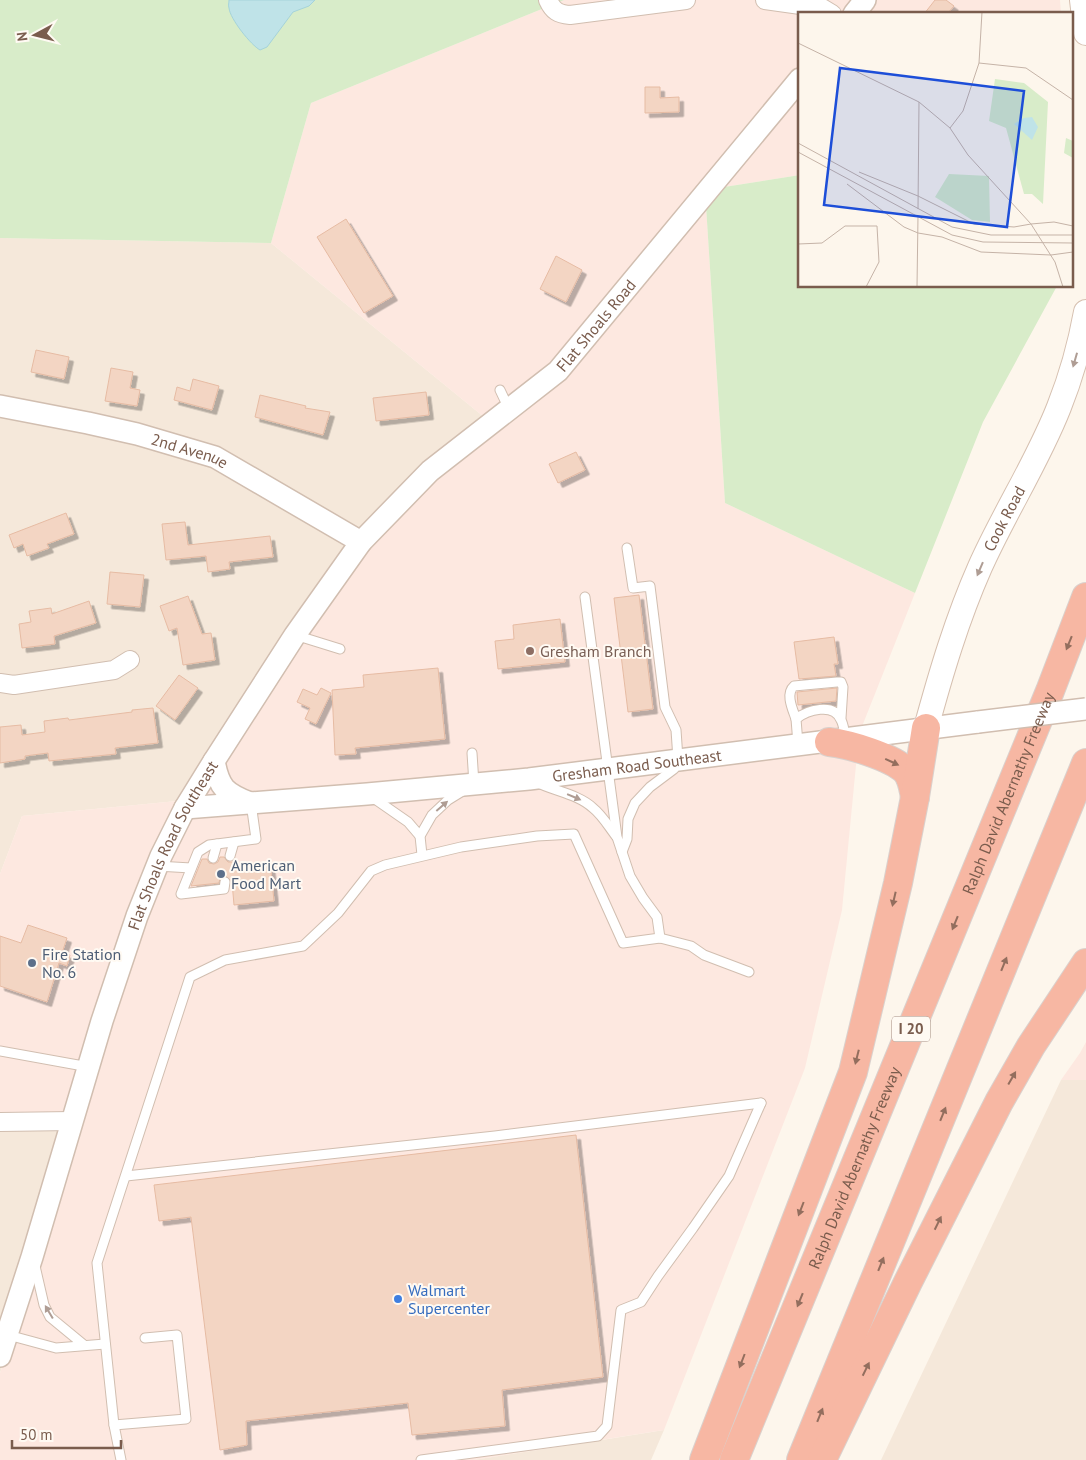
<svg xmlns="http://www.w3.org/2000/svg" width="1086" height="1460" font-family="'PT Sans',sans-serif">
<style>
.residential{fill:#f5e8da}
.commercial{fill:#fde8e0}
.green{fill:#d8ecc9}
.water{fill:#bfe3e8;stroke:#a5d3da}
.building{fill:#f3d5c3;stroke:#e6bba3;filter:url(#shadow)}
.lines{fill:none;stroke-linecap:round;stroke-linejoin:round}
.service-casing{stroke:#d1beb0;stroke-width:11}
.minor-casing{stroke:#d1beb0;stroke-width:20}
.tertiary-casing{stroke:#d1beb0;stroke-width:24}
.secondary-casing{stroke:#d6c0b0;stroke-width:26}
.motorway-casing{stroke:#dad1cd;stroke-width:30}
.service{stroke:#fff;stroke-width:9}
.minor{stroke:#fff;stroke-width:18}
.tertiary{stroke:#fff;stroke-width:21}
.secondary{stroke:#fff;stroke-width:24}
.motorway{stroke:#f7b7a3;stroke-width:28}
.tertiary-bridge-casing{stroke:#d1beb0;stroke-width:24;stroke-linecap:butt}
.tertiary-bridge{stroke:#fff;stroke-width:21}
.oneway{fill:#af9d94}
.oneway2{fill:#936e5e}
.education-dot{fill:#8d6e63;stroke:#fffaf3;stroke-width:2}
.service-dot{fill:#5c6f8a;stroke:#fffaf3;stroke-width:2}
.shop-dot{fill:#3f7fe0;stroke:#fffaf3;stroke-width:2}
.labels{text-anchor:middle;stroke-width:4;stroke-linejoin:round;paint-order:stroke}
.shield{fill:#fffaf3;stroke:#a28b7f;stroke-width:1}
.shield-label{font-size:15px;font-weight:bold;fill:#7a5c4d}
.street-label{font-size:16px;fill:#7a5c4d;stroke:#fffaf3}
.education-label{font-size:16px;fill:#785e54;stroke:#fffaf3;text-anchor:start}
.service-label{font-size:16px;fill:#4e5e75;stroke:#fffaf3;text-anchor:start}
.shop-label{font-size:16px;fill:#366cbe;stroke:#fffaf3;text-anchor:start}
.inset-road{fill:none;stroke:#c5b3a7;stroke-width:1}
.view{fill:#1d4ed8;fill-opacity:0.15;stroke:#1d4ed8;stroke-width:2.5}
.inset-edge{fill:none;stroke:#7a5c4d;stroke-width:2.5}
</style>
<defs>
<filter id="shadow"><feDropShadow dx="4.5" dy="4.5" stdDeviation="0" flood-color="#0004"/></filter>
</defs>
<rect width="100%" height="100%" fill="#fdf6ec"/>
<g class="residential">
<polygon points="0,238 271,243 495,426 177,801 22,816 0,874"/>
<polygon points="1061,1080 1086,1080 1086,1460 881,1460"/>
<polygon points="81,1112 56,1209 0,1373 0,1118"/>
<polygon points="664,1430 651,1460 473,1460 602,1440"/>
</g>
<g class="commercial">
<polygon points="564,0 1060,0 1061,14 800,14 800,175 705,190 725,503 915,593 859,734 842,910 805,1068 664,1430 473,1460 0,1460 0,1373 56,1209 81,1113 0,1118 0,874 22,816 177,801 361,542 495,426 271,243 311,103"/>
<polygon points="1086,1042 1086,1080 1061,1080 1080,1053"/>
</g>
<g class="green">
<polygon points="0,0 564,0 311,103 271,243 0,238"/>
<polygon points="800,175 800,286 1057,286 983,422 915,593 725,503 705,190"/>
</g>
<path class="water" d="M229,0H315L309,6L293,12L267,47L260,50C251,45 230,19 229,8C228,5 229,3 229,0Z"/>
<g class="building">
<polygon points="935,0 946,0 954,6 947,14 924,14"/>
<polygon points="645,87 660,87 660,98 679,97 679,112 645,113"/>
<polygon points="346,219 393,296 364,313 317,237"/>
<polygon points="556,256 582,270 566,302 540,289"/>
<polygon points="36,350 69,357 64,379 31,372"/>
<polygon points="111,368 133,372 130,388 140,390 137,406 105,401"/>
<polygon points="193,379 219,386 212,410 174,400 177,387 190,391"/>
<polygon points="426,392 429,415 376,421 373,398"/>
<polygon points="260,395 306,406 305,408 330,412 323,435 255,417"/>
<polygon points="576,452 585,470 558,483 549,464"/>
<polygon points="66,513 74,534 47,544 49,548 27,556 23,544 14,548 9,535"/>
<polygon points="185,522 188,545 270,536 273,557 229,562 230,569 208,572 206,556 166,560 162,524"/>
<polygon points="110,572 144,575 140,607 107,604"/>
<polygon points="639,595 653,709 628,712 614,598"/>
<polygon points="188,596 202,634 211,633 215,660 183,665 177,628 169,631 160,606"/>
<polygon points="89,601 96,623 54,636 55,644 22,648 19,624 31,622 29,611 51,608 52,614"/>
<polygon points="560,619 565,662 498,669 495,641 514,639 513,625"/>
<polygon points="834,637 838,664 834,664 836,676 799,679 794,642"/>
<polygon points="438,668 445,739 355,748 356,754 335,755 332,690 364,687 363,675"/>
<polygon points="179,675 198,688 175,720 156,706"/>
<polygon points="321,688 331,693 316,724 305,719 310,708 297,702 303,689 317,695"/>
<polygon points="837,688 836,701 798,705 797,692"/>
<polygon points="153,708 158,743 115,748 116,754 49,761 48,753 25,756 25,759 0,763 0,727 21,725 22,735 45,732 44,721 68,718 69,720 132,712 132,710"/>
<polygon points="220,857 224,857 228,862 233,862 233,865 270,862 274,901 234,905 232,882 226,876 220,878 219,883 191,886 202,859 207,859 209,863 214,864 218,862"/>
<polygon points="28,925 67,938 62,953 70,955 67,966 59,963 47,1002 0,986 0,936 21,943"/>
<polygon points="576,1135 603,1377 502,1390 505,1426 412,1435 408,1403 246,1421 247,1445 220,1450 191,1217 159,1221 154,1185"/>
</g>
<g class="lines">
<defs>
<g id="service">
<polyline points="500,390 509,409"/>
<polyline points="585,597 617,837 630,876 643,898 657,917 660,938"/>
<polyline points="295,635 340,649"/>
<path d="M796,719C793,710 785,694 794,686L837,682H841L843,687L841,718"/>
<path d="M798,744L796,719C807,710 834,702 841,720C844,725 844,733 846,739"/>
<path d="M536,782C554,791 578,794 593,808C602,815 609,827 616,836"/>
<polyline points="372,797 408,822 420,836"/>
<polyline points="622,852 627,839 628,819 635,803 650,787 674,769 678,759 676,730 665,707 650,586 633,588 627,548"/>
<polyline points="422,855 420,836 432,815 448,800 474,784 472,753"/>
<polyline points="230,856 234,842"/>
<polyline points="213,858 217,844"/>
<polyline points="157,866 191,868"/>
<polyline points="225,882 224,889 181,894 198,852 209,845 256,839 251,803"/>
<polyline points="0,1051 89,1067"/>
<polyline points="126,1176 495,1136 761,1103"/>
<polyline points="35,1266 44,1305 50,1317 84,1345"/>
<polyline points="8,1335 56,1348 105,1344"/>
<polyline points="114,1425 186,1419 177,1335 145,1338"/>
<polyline points="121,1460 114,1425 97,1263 190,977 225,960 303,946 338,913 371,871 385,865 461,847 537,836 574,834 623,943 660,938 691,946 704,955 749,972"/>
<polyline points="421,1460 598,1436 607,1426 621,1310 641,1302 658,1276 693,1228 729,1176 761,1103"/>
</g>
<g id="minor">
<path d="M548,0C553,11 558,14 570,15L686,0"/>
<polyline points="765,0 822,8 832,14"/>
<polyline points="0,683 14,685 114,670 130,660"/>
<polyline points="0,1122 72,1121"/>
</g>
<g id="tertiary">
<polyline points="854,14 865,0"/>
<path id="s1" d="M0,406L88,423L137,434L215,457L361,542"/>
<path d="M214,761C219,788 225,793 250,803"/>
<path id="s2" d="M185,808L367,794L529,779L978,722"/>
<path id="s3" d="M0,1356L32,1257L102,1021L137,916L161,856L185,808L214,761L295,635L361,542L430,471L558,371L800,79"/>
</g>
<g id="secondary">
<polyline points="1082,0 1086,33"/>
<path id="s4" d="M926,728C941,673 957,619 980,567C1004,513 1038,461 1059,407C1071,377 1080,345 1086,312"/>
</g>
<g id="motorway">
<path d="M829,742C849,744 892,757 906,771C912,778 913,788 915,797"/>
<polyline points="704,1460 853,1072 898,883 915,797 926,728"/>
<path id="s5" d="M734,1460L1050,691L1086,597"/>
<polyline points="801,1460 1086,763"/>
<polyline points="822,1460 908,1282 999,1102 1031,1046 1086,963"/>
</g>
</defs>
<use href="#service" class="service-casing"/>
<use href="#minor" class="minor-casing"/>
<use href="#tertiary" class="tertiary-casing"/>
<use href="#secondary" class="secondary-casing"/>
<use href="#motorway" class="motorway-casing"/>
<use href="#service" class="service"/>
<use href="#minor" class="minor"/>
<use href="#tertiary" class="tertiary"/>
<use href="#secondary" class="secondary"/>
<use href="#motorway" class="motorway"/>
<defs>
<polyline id="tertiary-bridge" points="978,722 1086,709"/>
</defs>
<use href="#tertiary-bridge" class="tertiary-bridge-casing"/>
<use href="#tertiary-bridge" class="tertiary-bridge"/>
</g>
<defs><path id="oneway-solid" d="M-6-.8H1V-3.2L6.5 0L1 3.2V.8H-6Z" transform="scale(1.25)"/></defs>
<g class="oneway">
<use href="#oneway-solid" transform="translate(1075 360) rotate(106)"/>
<use href="#oneway-solid" transform="translate(980 569) rotate(113)"/>
<use href="#oneway-solid" transform="translate(574 797) rotate(23)"/>
<use href="#oneway-solid" transform="translate(442 806) rotate(-41)"/>
<use href="#oneway-solid" transform="translate(49 1312) rotate(-121)"/>
</g>
<g class="oneway2">
<use href="#oneway-solid" transform="translate(1069 643) rotate(112)"/>
<use href="#oneway-solid" transform="translate(892 762) rotate(25)"/>
<use href="#oneway-solid" transform="translate(894 899) rotate(103)"/>
<use href="#oneway-solid" transform="translate(955 923) rotate(112)"/>
<use href="#oneway-solid" transform="translate(1004 964) rotate(-68)"/>
<use href="#oneway-solid" transform="translate(857 1057) rotate(104)"/>
<use href="#oneway-solid" transform="translate(1012 1078) rotate(-60)"/>
<use href="#oneway-solid" transform="translate(943 1114) rotate(-68)"/>
<use href="#oneway-solid" transform="translate(801 1209) rotate(111)"/>
<use href="#oneway-solid" transform="translate(938 1223) rotate(-64)"/>
<use href="#oneway-solid" transform="translate(881 1264) rotate(-68)"/>
<use href="#oneway-solid" transform="translate(800 1300) rotate(112)"/>
<use href="#oneway-solid" transform="translate(742 1361) rotate(111)"/>
<use href="#oneway-solid" transform="translate(866 1369) rotate(-64)"/>
<use href="#oneway-solid" transform="translate(820 1415) rotate(-68)"/>
</g>
<circle class="education-dot" cx="530" cy="651" r="5"/>
<g class="service-dot">
<circle cx="221" cy="874" r="5"/>
<circle cx="32" cy="963" r="5"/>
</g>
<circle class="shop-dot" cx="398" cy="1299" r="5"/>
<g class="labels">
<rect class="shield" x="892" y="1016.5" width="38" height="25" rx="4"/>
<g class="shield-label">
<text x="911" y="1034">I 20</text>
</g>
<g class="street-label">
<text dy="6" stroke="none"><textPath href="#s3" startOffset="1219">Flat Shoals Road</textPath></text>
<text dy="6" stroke="none"><textPath href="#s1" startOffset="195">2nd Avenue</textPath></text>
<text dy="6" stroke="none"><textPath href="#s4" startOffset="224">Cook Road</textPath></text>
<text dy="6" stroke="none"><textPath href="#s2" startOffset="454">Gresham Road Southeast</textPath></text>
<text dy="6" stroke="none"><textPath href="#s5" startOffset="721">Ralph David Abernathy Freeway</textPath></text>
<text dy="6" stroke="none"><textPath href="#s3" startOffset="540">Flat Shoals Road Southeast</textPath></text>
<text dy="6" stroke="none"><textPath href="#s5" startOffset="316">Ralph David Abernathy Freeway</textPath></text>
</g>
<g class="education-label">
<text x="540" y="657">Gresham Branch</text>
</g>
<g class="service-label">
<text x="231" y="871">American<tspan x="231" dy="18">Food Mart</tspan></text>
<text x="42" y="960">Fire Station<tspan x="42" dy="18">No. 6</tspan></text>
</g>
<g class="shop-label">
<text x="408" y="1296">Walmart<tspan x="408" dy="18">Supercenter</tspan></text>
</g>
</g>
<g transform="translate(798 12)">
<rect width="275" height="275" fill="#fdf6ec"/>
<path d="M197,67L226,71L250,90L245,192L234,182H226L208,116L191,109ZM268,126L275,129V146L266,141ZM151,162L191,164L192,210L174,208L137,185Z" fill="#d8ecc9"/>
<path d="M226,106L234,105L240,115L234,128L216,112Z" fill="#bfe3e8"/>
<path class="inset-road" d="M0,31L121,90L152,116L170,143L233,212M181,51L228,56L275,88M152,116L165,99L181,51L184,0M0,131L154,215L193,223H275M0,140L154,223L185,230L275,231M61,160L120,184M49,172L106,215L120,221M120,184L176,212L216,215L233,212L257,250L265,275M120,197L121,90M233,212L256,210L275,214M120,221L144,225L183,240L253,243M0,232L24,231L47,214H79L81,250L68,275M253,243L275,240M119,275L120,204"/>
<path class="view" d="M42,56L226,79L209,215L26,193Z"/>
<rect width="275" height="275" class="inset-edge"/>
</g>
<g transform="translate(35 35) rotate(263)" stroke="#fffaf3" stroke-width="4" paint-order="stroke">
<path d="M0-4L9 19L0 12L-9 19Z" fill="#7a5c4d"/>
<text y="-8" font-size="14" font-weight="bold" text-anchor="middle" fill="#7a5c4d">N</text>
</g>
<path d="M12 1440v8h109v-8" fill="none" stroke="#7a5c4d" stroke-width="2.5"/>
<text x="20" y="1440" font-size="15" fill="#7a5c4d" stroke="#fffaf3" stroke-width="4" paint-order="stroke">50 m</text>
</svg>
